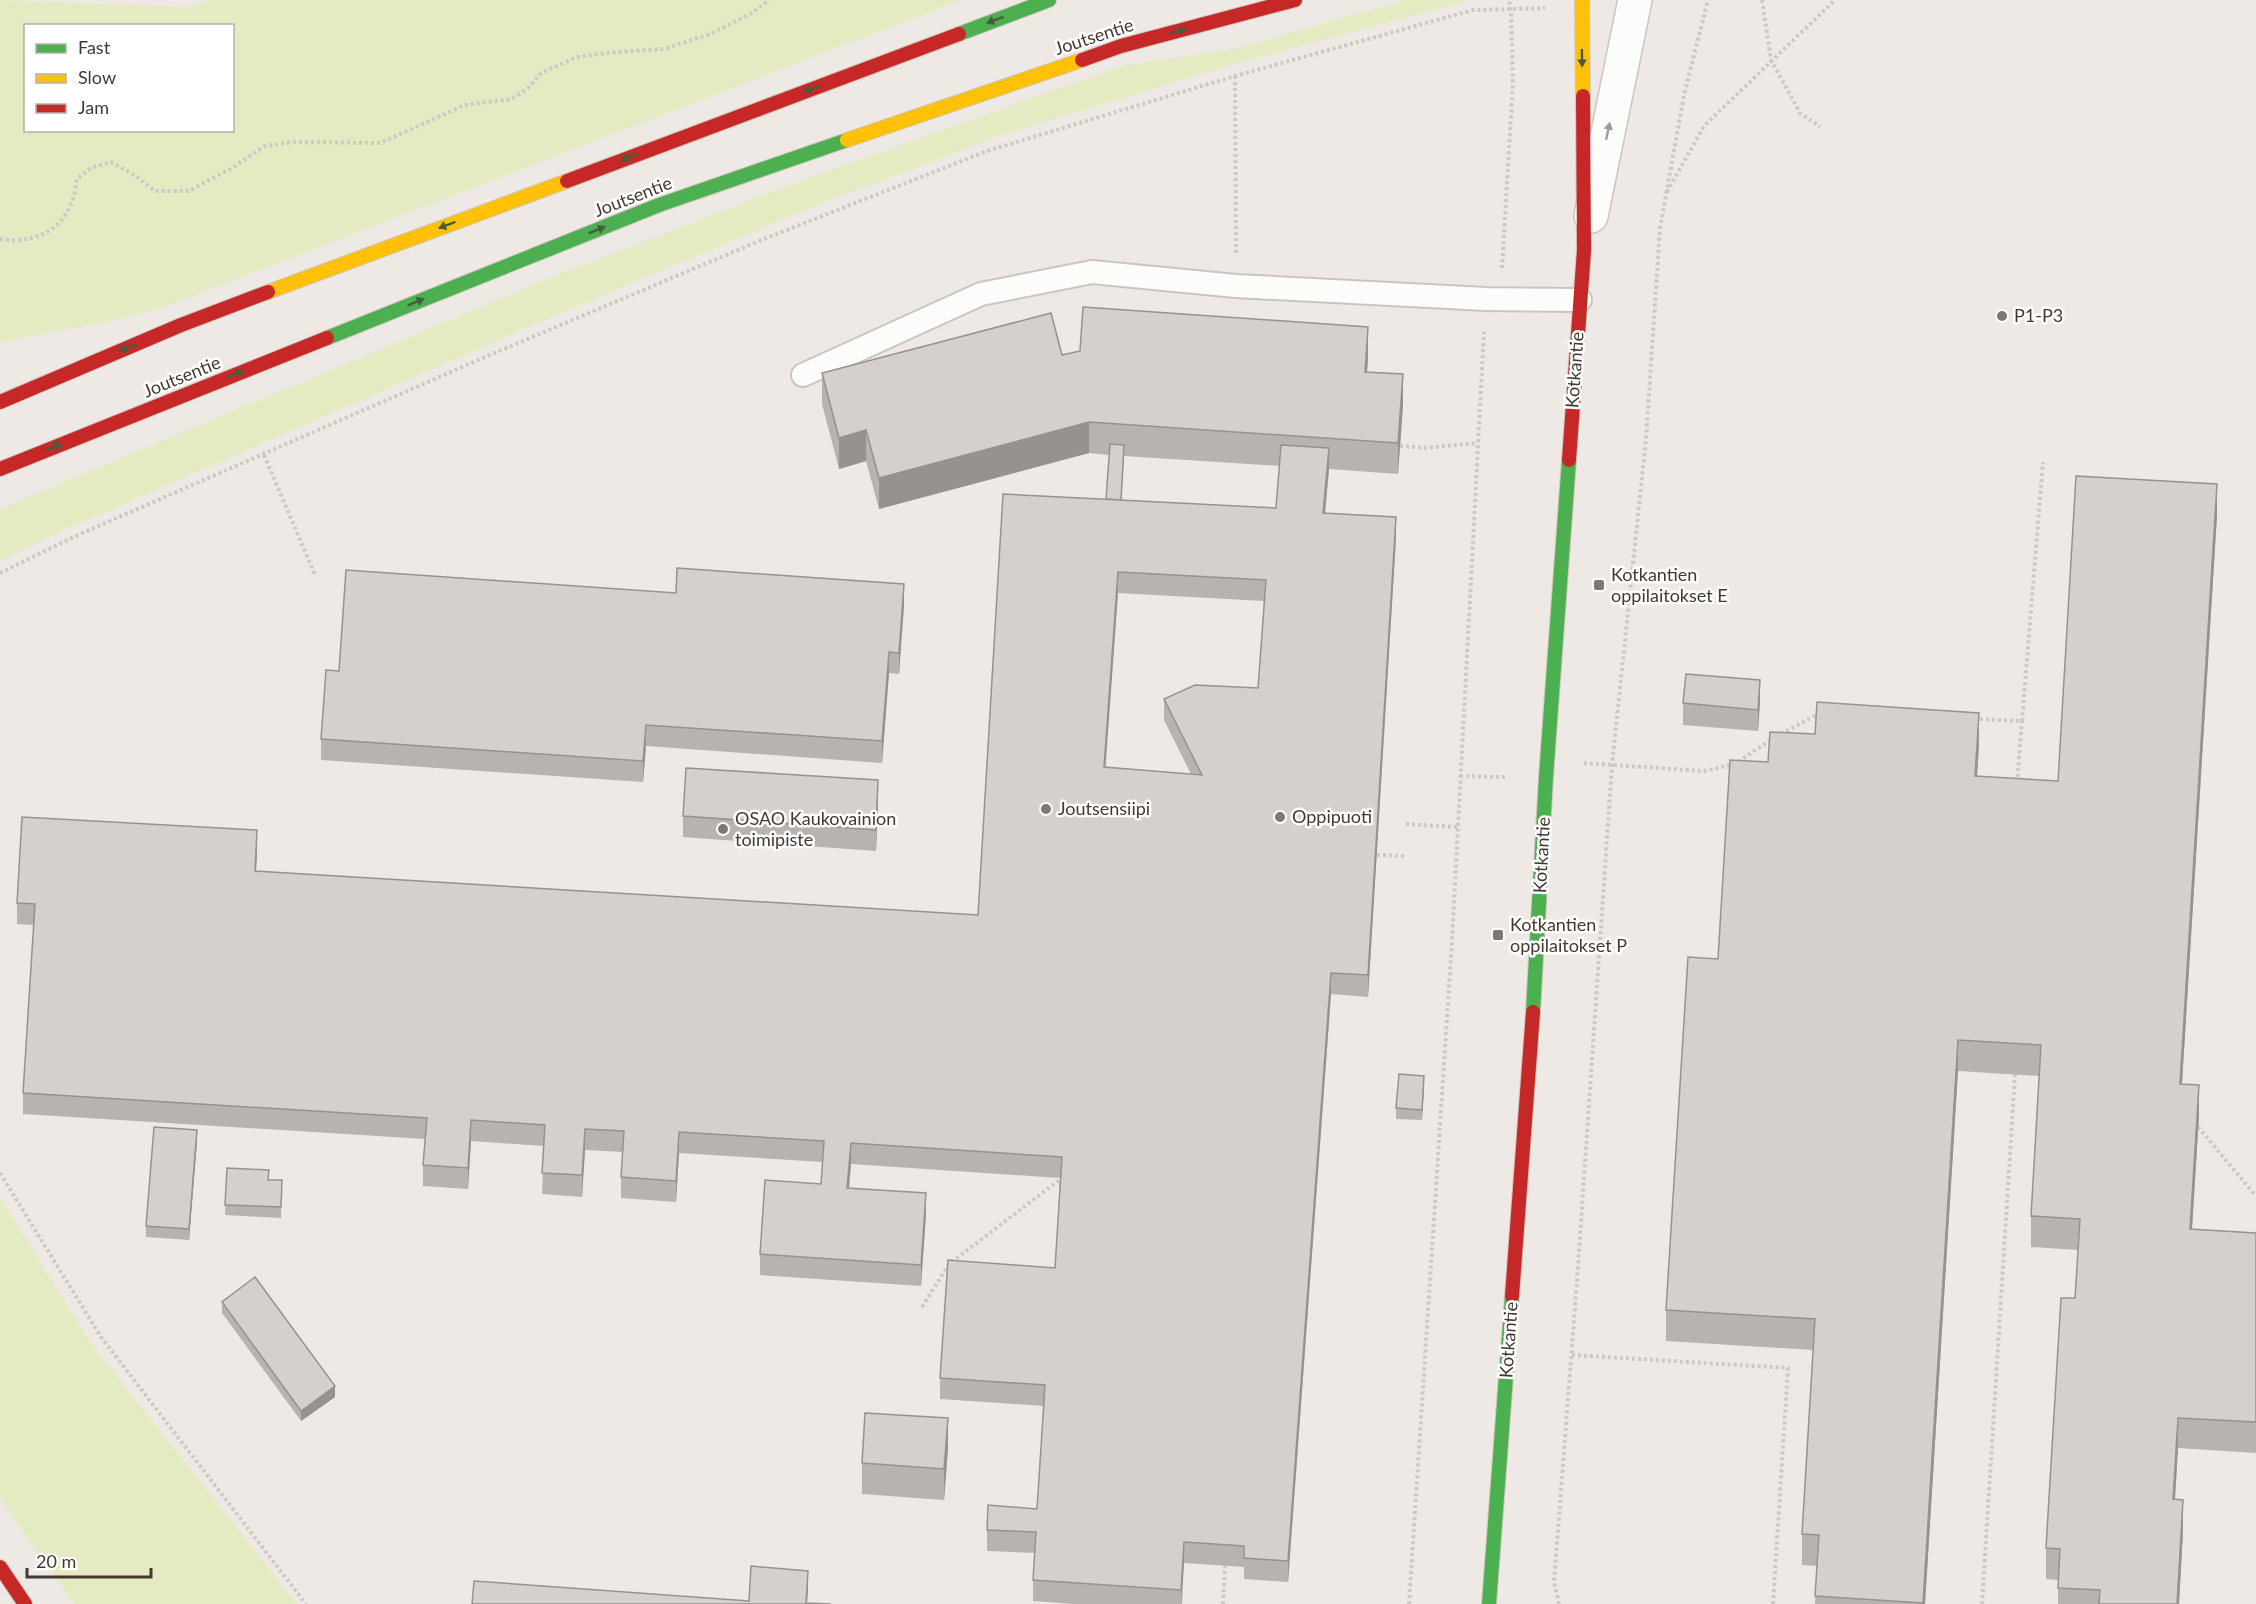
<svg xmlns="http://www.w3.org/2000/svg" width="2256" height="1604" font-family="Lato,sans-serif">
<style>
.green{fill:#e4eac2;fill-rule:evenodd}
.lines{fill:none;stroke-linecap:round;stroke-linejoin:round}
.lane-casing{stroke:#cac5c1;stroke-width:26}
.street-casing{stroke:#cac5c1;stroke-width:36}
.fast-casing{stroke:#cfc6bc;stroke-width:16}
.slow-casing{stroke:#cfc6bc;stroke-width:16}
.jam-casing{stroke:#cfc6bc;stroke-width:16}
.path{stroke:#cdc9c5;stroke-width:4;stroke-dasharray:3 3;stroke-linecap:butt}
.lane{stroke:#fcfcfb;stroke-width:22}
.street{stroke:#fcfcfb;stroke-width:33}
.fast{stroke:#4caf50;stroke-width:14}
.slow{stroke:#ffc107;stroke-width:14}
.jam{stroke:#c62828;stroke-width:14}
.wall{fill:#b8b3af;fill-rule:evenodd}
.shaded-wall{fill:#96928f}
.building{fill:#d6d0cc;stroke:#96928f;stroke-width:1.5;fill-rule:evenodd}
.oneway{fill:#465c3a}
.oneway2{fill:#a09a96}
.poi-dot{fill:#807770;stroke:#fff;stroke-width:2}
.labels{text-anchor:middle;stroke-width:5;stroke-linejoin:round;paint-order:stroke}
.street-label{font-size:18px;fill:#443931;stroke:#fff}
.poi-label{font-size:18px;fill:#443931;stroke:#fff;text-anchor:start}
</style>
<rect width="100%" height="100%" fill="#eee9e5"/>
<g class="green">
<path d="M0,0L186,7L209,0H961L164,307L107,322L0,342ZM26,26H232V130H26Z"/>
<polygon points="1406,0 1470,0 1231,65 999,136 820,204 568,310 55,534 0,561 0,509 554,276 811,177 1121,66 1233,49"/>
<polygon points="0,1197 90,1342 297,1604 74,1604 0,1499"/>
</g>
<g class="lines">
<defs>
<polyline id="lane" points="803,375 981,294 1092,272 1236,286 1486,299 1580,300"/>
<polyline id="street" points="1591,216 1635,0"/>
<g id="fast">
<polyline points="959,34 1049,0"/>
<polyline points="327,338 659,205 847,140"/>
<polyline points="1533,1012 1546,777 1569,460"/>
<polyline points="1489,1604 1512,1296"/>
</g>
<g id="slow">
<polyline points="1582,0 1583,96"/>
<polyline points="847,140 1082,60"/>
<polyline points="268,292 567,181"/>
</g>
<g id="jam">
<polyline points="1082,60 1121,46 1295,0"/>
<polyline points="567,181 959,34"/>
<polyline points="0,402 181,325 268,292"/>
<polyline points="1569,460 1584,250 1583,96"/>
<polyline points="0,469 327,338"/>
<polyline points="1512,1296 1533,1012"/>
<polyline points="0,1567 25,1604"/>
</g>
</defs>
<use href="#lane" class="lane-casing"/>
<use href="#street" class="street-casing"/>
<use href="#fast" class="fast-casing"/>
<use href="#slow" class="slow-casing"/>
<use href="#jam" class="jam-casing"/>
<g class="path">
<polyline points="1762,0 1771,60 1800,113 1820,127"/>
<polyline points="1235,76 1236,255"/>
<polyline points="1667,192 1704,126 1835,0"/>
<path d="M0,239C31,244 60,233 72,202C75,195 75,186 77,179L91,168L111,162L136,176L155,191H189L232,168L265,146L294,142L380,143L465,105L512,99L528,88L541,73L577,57L616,52L664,49L710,34L752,13L769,0"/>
<polyline points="1502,268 1513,83 1511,10 1509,0"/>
<polyline points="1400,446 1425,448 1478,443"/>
<polyline points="264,455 315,575"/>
<polyline points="0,573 78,535 485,357 764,239 987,151 1235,76 1473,10 1545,8"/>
<polyline points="1974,719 2022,721 2043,462"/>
<polyline points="1781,734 1816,715 1820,715"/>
<polyline points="1584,763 1704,771 1735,764 1772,739"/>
<polyline points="1460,776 1508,777"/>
<polyline points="2017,783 2022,721"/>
<polyline points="1406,824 1458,827"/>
<polyline points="1377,855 1404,856"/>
<polyline points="2198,1127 2256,1196"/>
<polyline points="0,1173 101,1337 306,1604"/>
<polyline points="922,1307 949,1264 1062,1178"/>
<polyline points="1572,1355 1788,1368 1773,1604"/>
<polyline points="1223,1604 1225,1566"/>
<polyline points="1409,1604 1452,941 1484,332"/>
<polyline points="1559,1604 1554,1582 1577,1281 1612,765 1646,439 1660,228 1684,95 1708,0"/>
<polyline points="1982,1604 2015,1074"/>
</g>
<use href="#lane" class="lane"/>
<use href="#street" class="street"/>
<use href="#fast" class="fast"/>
<use href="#slow" class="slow"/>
<use href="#jam" class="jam"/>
</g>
<g class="wall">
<path d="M1062,355L1368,358L1367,372L1403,405L1398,474L1329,469L1325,513L1396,538L1368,997L1331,994L1288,1582L1244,1579V1567L1184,1563L1182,1604H1073L1033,1601V1580L1035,1553L987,1551V1530L1037,1509L1044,1406L940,1399V1378L1055,1268L1060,1178L851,1164L849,1188L926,1214L921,1286L760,1275V1254L821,1184L823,1162L679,1153L676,1202L621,1198V1177L623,1152L585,1150L582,1197L542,1194L544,1146L471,1141L468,1189L423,1186V1165L425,1139L23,1114V1093L34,925L17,924V903L257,852L256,871L978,915L1106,499L1109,455L1089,453L879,509L866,461L839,469L822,404V373ZM1124,456L1280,466L1276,508L1121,500ZM1118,593L1264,601L1258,688L1164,699V720L1191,774L1105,767Z"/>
<polygon points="2217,515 2182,1084 2199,1116 2192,1229 2256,1233 2256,1453 2178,1448 2175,1499 2183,1531 2179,1604 2058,1604 2058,1580 2046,1579 2046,1548 2075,1298 2078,1250 2031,1247 2031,1216 2039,1076 1958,1071 1925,1604 1815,1604 1817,1566 1802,1565 1802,1534 1813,1350 1666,1341 1666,1310 1718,959 1979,744 1977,777 2058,781"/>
<polygon points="676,593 904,605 899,674 889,673 882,763 646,746 643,782 321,760 321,739 339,671"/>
<polygon points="1760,702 1758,731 1683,725 1683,703"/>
<polygon points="878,801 876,851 683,837 683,816"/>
<polygon points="1424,1087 1422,1120 1396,1119 1396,1108"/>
<polygon points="197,1141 189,1240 146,1237 146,1226"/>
<polygon points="227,1168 269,1180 282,1180 281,1218 225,1215"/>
<polygon points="222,1302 335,1397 301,1421 222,1313"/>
<polygon points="948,1449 944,1500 862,1494 862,1463"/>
</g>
<g class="shaded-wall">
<polygon points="1368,327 1368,358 1365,403 1365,372"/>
<polygon points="1403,374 1403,405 1398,474 1398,443"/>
<polygon points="1089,422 1089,453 879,509 879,478"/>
<polygon points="866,430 866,461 839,469 839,438"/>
<polygon points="1124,445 1124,456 1120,522 1120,512"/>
<polygon points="1329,448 1329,469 1323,534 1323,513"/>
<polygon points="2217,484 2217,515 2180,1115 2180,1084"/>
<polygon points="1396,517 1396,538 1368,997 1368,975"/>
<polygon points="1118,572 1118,593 1104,788 1104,767"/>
<polygon points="904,584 904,605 899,674 899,653"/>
<polygon points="889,652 889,673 882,763 882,741"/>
<polygon points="1760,680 1760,702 1758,731 1758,710"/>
<polygon points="1979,713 1979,744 1975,807 1975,776"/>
<polygon points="646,725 646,746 643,782 643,761"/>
<polygon points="878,780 878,801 876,851 876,830"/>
<polygon points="257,830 257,852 255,892 255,871"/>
<polygon points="1331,973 1331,994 1288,1582 1288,1561"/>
<polygon points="1958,1040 1958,1071 1925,1604 1923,1604"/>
<polygon points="1424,1076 1424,1087 1422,1120 1422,1110"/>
<polygon points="2199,1085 2199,1116 2190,1260 2190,1229"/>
<polygon points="471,1120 471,1141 468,1189 468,1168"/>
<polygon points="585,1129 585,1150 582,1197 582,1175"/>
<polygon points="197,1130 197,1141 189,1240 189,1229"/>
<polygon points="679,1132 679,1153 676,1202 676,1181"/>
<polygon points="851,1143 851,1164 847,1209 847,1188"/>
<polygon points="926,1193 926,1214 921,1286 921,1265"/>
<polygon points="335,1386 335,1397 301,1421 301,1411"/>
<polygon points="948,1418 948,1449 944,1500 944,1469"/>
<polygon points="2178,1418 2178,1448 2173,1530 2173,1499"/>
<polygon points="2183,1500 2183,1531 2179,1604 2177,1604"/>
<polygon points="1184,1542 1184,1563 1181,1604 1181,1590"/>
<polygon points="808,1571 808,1592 807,1604 806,1604"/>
</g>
<g class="building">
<polygon points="1083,307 1368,327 1365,372 1403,374 1398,443 1089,422 879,478 866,430 839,438 822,373 1051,313 1062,355 1080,351"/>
<polygon points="1110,444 1124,445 1121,500 1106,499"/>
<path d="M1281,445L1329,448L1323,513L1396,517L1368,975L1331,973L1288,1561L1244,1558V1546L1184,1542L1181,1590L1033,1580L1036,1532L987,1530L988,1505L1037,1509L1045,1385L940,1378L948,1260L1055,1268L1062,1157L851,1143L847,1188L926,1193L921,1265L760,1254L765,1180L821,1184L824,1141L679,1132L676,1181L621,1177L624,1131L585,1129L582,1175L542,1173L545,1125L471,1120L468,1168L423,1165L427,1118L23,1093L35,904L17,903L22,817L257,830L255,871L978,915L1003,494L1276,508ZM1118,572L1266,580L1258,688L1195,685L1164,699L1202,775L1104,767Z"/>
<polygon points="2076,476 2217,484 2180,1084 2199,1085 2190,1229 2256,1233 2256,1422 2178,1418 2173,1499 2183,1500 2177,1604 2099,1604 2100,1590 2058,1588 2060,1549 2046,1548 2061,1298 2075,1298 2080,1219 2031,1216 2041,1045 1958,1040 1923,1603 1815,1596 1819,1535 1802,1534 1815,1319 1666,1310 1688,957 1718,959 1730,760 1768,762 1770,732 1815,734 1817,702 1979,713 1975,776 2058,781"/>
<polygon points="677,568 904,584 899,653 889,652 882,741 646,725 643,761 321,739 326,670 339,671 346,570 676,593"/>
<polygon points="1686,674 1760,680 1758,710 1683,703"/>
<polygon points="686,768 878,780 876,830 683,816"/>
<polygon points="1399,1074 1424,1076 1422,1110 1396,1108"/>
<polygon points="154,1127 197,1130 189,1229 146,1226"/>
<polygon points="227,1168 269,1170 268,1180 282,1180 281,1207 225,1205"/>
<polygon points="255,1277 335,1386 301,1411 222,1302"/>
<polygon points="865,1413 948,1418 944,1469 862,1463"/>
<polygon points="751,1566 808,1571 806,1603 831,1604 472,1604 474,1581 749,1601"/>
</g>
<defs><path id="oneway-solid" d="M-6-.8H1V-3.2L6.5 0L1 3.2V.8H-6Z" transform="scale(1.5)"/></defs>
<g class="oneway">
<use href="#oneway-solid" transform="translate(995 20) rotate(159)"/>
<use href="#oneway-solid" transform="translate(1178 31) rotate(-15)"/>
<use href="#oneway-solid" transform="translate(1582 58) rotate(89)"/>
<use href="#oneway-solid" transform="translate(812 89) rotate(159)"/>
<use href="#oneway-solid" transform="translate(629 157) rotate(159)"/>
<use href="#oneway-solid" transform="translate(447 225) rotate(159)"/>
<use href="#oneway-solid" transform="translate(597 230) rotate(-22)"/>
<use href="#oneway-solid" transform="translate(416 302) rotate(-22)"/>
<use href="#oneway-solid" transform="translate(127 348) rotate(157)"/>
<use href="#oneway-solid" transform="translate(235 374) rotate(-22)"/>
<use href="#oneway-solid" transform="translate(54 447) rotate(-22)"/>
</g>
<use class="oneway2" href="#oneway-solid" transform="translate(1608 131) rotate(-78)"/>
<g class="poi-dot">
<circle cx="2002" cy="316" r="6"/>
<rect x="1593" y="579" width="12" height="12" rx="3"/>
<circle cx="1046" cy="809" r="6"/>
<circle cx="1280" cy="817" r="6"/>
<circle cx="723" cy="829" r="6"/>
<rect x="1492" y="929" width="12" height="12" rx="3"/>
</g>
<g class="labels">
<g class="street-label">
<text transform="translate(1094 37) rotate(-18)" y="6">Joutsentie</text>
<text transform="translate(633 197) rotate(-21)" y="6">Joutsentie</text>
<text transform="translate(1575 370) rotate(-86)" y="6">Kotkantie</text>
<text transform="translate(182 377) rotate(-22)" y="6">Joutsentie</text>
<text transform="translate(1542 855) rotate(-87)" y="6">Kotkantie</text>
<text transform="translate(1509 1340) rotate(-86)" y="6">Kotkantie</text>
</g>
<g class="poi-label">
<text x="2014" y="322">P1-P3</text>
<text x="1611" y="581">Kotkantien<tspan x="1611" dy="21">oppilaitokset E</tspan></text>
<text x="1058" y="815">Joutsensiipi</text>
<text x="1292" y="823">Oppipuoti</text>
<text x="735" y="825">OSAO Kaukovainion<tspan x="735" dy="21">toimipiste</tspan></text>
<text x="1510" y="931">Kotkantien<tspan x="1510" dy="21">oppilaitokset P</tspan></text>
</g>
</g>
<rect x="24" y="24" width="210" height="108" fill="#ffffff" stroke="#b4b0ad" stroke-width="1.5"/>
<rect x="36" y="44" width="30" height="9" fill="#4caf50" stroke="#b4b0ad" stroke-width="1.5"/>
<text x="78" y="54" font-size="18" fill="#443931">Fast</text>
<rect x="36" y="74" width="30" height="9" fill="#ffc107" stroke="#b4b0ad" stroke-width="1.5"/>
<text x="78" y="84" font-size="18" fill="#443931">Slow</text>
<rect x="36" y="104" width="30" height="9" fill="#c62828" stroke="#b4b0ad" stroke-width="1.5"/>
<text x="78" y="114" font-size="18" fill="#443931">Jam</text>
<path d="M27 1568v9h124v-9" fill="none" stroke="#443931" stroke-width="3"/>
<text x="36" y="1568" font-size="18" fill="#443931" stroke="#ffffff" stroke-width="4.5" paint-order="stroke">20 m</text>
</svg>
